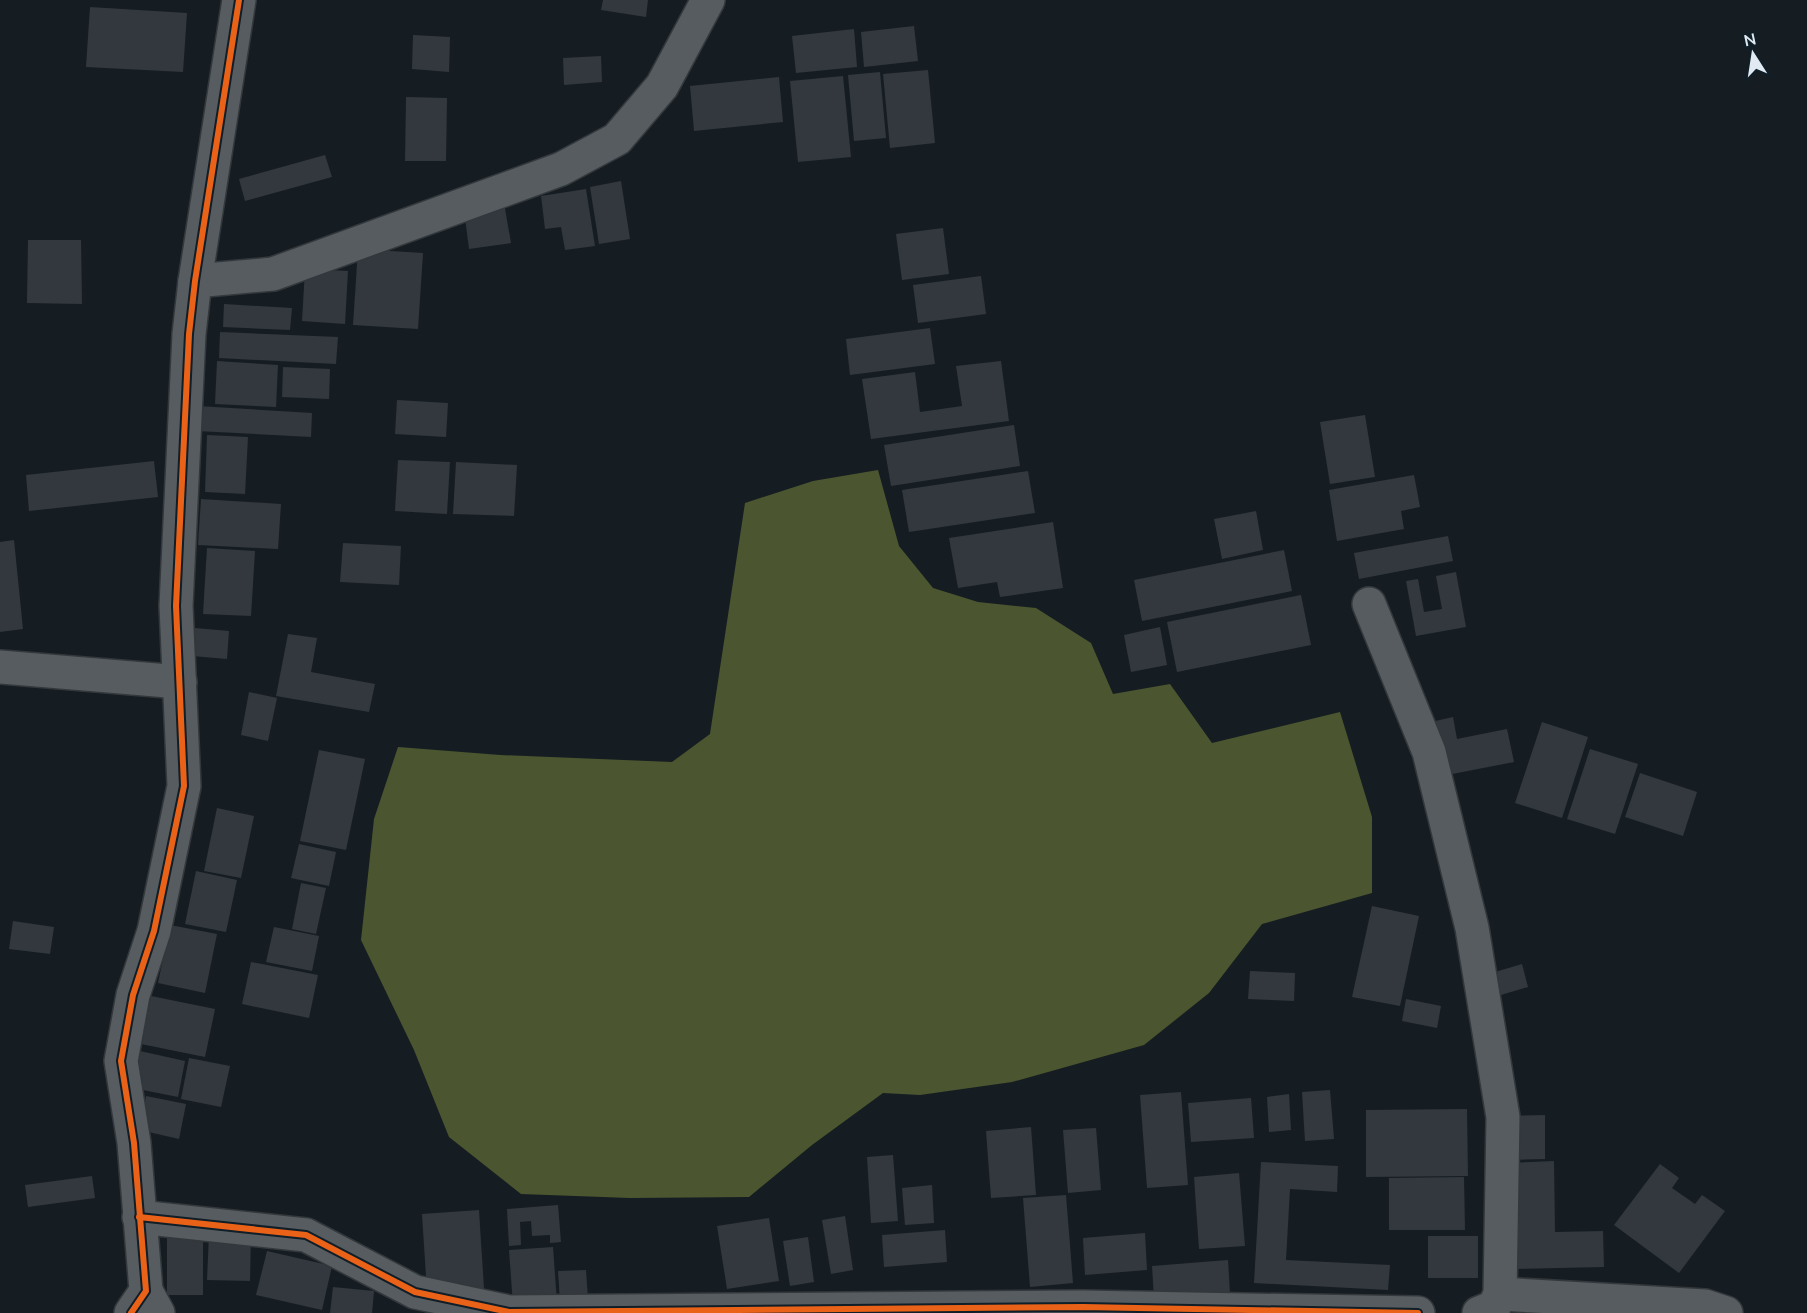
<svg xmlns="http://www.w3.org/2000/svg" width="1807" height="1313" font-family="'Nunito Sans',sans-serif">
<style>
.water{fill:#4b5630}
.building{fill:#32383e}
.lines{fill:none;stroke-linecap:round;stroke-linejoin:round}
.minor-casing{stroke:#33383d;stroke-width:36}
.tertiary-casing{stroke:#33383d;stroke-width:36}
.minor{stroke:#565c60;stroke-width:33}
.tertiary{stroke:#565c60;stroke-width:33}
.cycleway-casing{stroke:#101e28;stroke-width:10}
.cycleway{stroke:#ea6118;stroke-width:6}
</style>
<rect width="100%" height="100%" fill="#161d22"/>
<polygon class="water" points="878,470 899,546 933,588 978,602 1036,608 1091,643 1113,694 1170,684 1212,743 1340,712 1372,817 1372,893 1262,924 1209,993 1144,1045 1012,1082 920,1095 883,1093 812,1145 749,1197 630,1198 521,1194 449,1137 414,1050 361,940 374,819 398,747 500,755 672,762 710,734 745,503 813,481"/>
<g class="building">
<polygon points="603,0 648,0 646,17 601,10"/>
<polygon points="90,7 187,13 183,72 86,67"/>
<polygon points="914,26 918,61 864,67 861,32"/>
<polygon points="854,29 857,67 796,73 792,36"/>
<polygon points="413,35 450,37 449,72 412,69"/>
<polygon points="601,56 602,82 564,85 563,58"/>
<polygon points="928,70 935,143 890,148 883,74"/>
<polygon points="880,72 886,138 854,141 848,75"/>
<polygon points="843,76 851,157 798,162 790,81"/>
<polygon points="779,77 783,122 694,131 690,86"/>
<polygon points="406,97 447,98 446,161 405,161"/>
<polygon points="325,155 332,177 245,201 239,179"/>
<polygon points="621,181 630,239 599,244 590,187"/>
<polygon points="586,189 595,246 565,250 561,227 545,229 541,196"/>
<polygon points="504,203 511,243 469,249 464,210"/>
<polygon points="943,228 949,274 902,280 896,234"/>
<polygon points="28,240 81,240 82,304 27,303"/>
<polygon points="358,249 423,253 418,329 353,325"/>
<polygon points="305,269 348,271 345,324 302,321"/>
<polygon points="981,276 986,314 918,323 913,285"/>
<polygon points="224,304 292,308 290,330 223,327"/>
<polygon points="930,328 935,364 850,375 846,339"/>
<polygon points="220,332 338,337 336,364 219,358"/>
<polygon points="217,361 278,365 276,407 215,404"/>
<polygon points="1001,361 1009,421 871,439 862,379 915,372 920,412 962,406 956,366"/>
<polygon points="283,367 330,369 329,399 282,397"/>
<polygon points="397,400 448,403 446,437 395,434"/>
<polygon points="198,406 312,413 311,437 197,431"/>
<polygon points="1365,415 1375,477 1330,484 1320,422"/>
<polygon points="1014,425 1020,466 891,486 884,445"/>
<polygon points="207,435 248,437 245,494 205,492"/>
<polygon points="398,460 450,462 447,514 395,511"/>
<polygon points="154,461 158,497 29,511 26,475"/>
<polygon points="456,462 517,465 514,516 453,514"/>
<polygon points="1028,471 1035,513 909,532 902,490"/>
<polygon points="1414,475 1420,507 1401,511 1404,529 1337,541 1329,490"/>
<polygon points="201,499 281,504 278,549 198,545"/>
<polygon points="1256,511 1263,550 1222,559 1214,519"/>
<polygon points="1053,522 1063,588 1000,597 997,582 958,588 949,538"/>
<polygon points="1448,536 1453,561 1359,579 1354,553"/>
<polygon points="14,540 23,629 0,632 0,542"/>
<polygon points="343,543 401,546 399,585 340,582"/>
<polygon points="207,548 255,551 251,616 203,614"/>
<polygon points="1284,550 1292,591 1142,621 1134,580"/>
<polygon points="1456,572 1466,627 1416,636 1406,581 1418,579 1424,612 1442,609 1436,576"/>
<polygon points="1301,595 1311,645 1177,672 1167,622"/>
<polygon points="1160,627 1167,665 1131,672 1124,635"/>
<polygon points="195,628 229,631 227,659 192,656"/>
<polygon points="288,634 317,638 311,672 375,684 369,712 276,696"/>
<polygon points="249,692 277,698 268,741 241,735"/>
<polygon points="1453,717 1457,739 1507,729 1514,762 1442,776 1431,722"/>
<polygon points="1542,722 1588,737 1562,818 1515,803"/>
<polygon points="1590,749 1638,764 1615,834 1567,819"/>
<polygon points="319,750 365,759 346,850 300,841"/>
<polygon points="1640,773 1697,792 1683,836 1625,817"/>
<polygon points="217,808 254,816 241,878 204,871"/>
<polygon points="299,844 336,852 329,886 291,878"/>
<polygon points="196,871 237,880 226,932 185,924"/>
<polygon points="301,883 326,888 316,934 292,929"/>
<polygon points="1372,906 1419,916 1400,1006 1352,997"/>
<polygon points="13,921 54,927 50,954 9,949"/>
<polygon points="170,925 217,934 205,993 158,983"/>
<polygon points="274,927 319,936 312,971 266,962"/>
<polygon points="251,962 318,975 309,1018 242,1004"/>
<polygon points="1522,964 1528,987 1491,998 1485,975"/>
<polygon points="1250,971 1295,973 1294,1001 1248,999"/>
<polygon points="151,996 215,1009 205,1057 141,1044"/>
<polygon points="1406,999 1441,1006 1437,1028 1402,1021"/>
<polygon points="140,1051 185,1061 178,1097 133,1088"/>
<polygon points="189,1058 230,1066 221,1107 181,1099"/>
<polygon points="1330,1090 1334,1139 1305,1141 1302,1092"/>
<polygon points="1181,1092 1188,1185 1147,1188 1140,1095"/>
<polygon points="1289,1094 1291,1130 1269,1132 1267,1097"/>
<polygon points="146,1096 186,1104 179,1139 140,1130"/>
<polygon points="1251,1098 1254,1138 1191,1142 1188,1103"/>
<polygon points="1467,1109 1468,1176 1366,1177 1366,1110"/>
<polygon points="1545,1115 1545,1159 1504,1160 1504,1116"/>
<polygon points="1031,1127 1036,1195 991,1198 986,1131"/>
<polygon points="1096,1128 1101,1190 1068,1193 1063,1130"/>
<polygon points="893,1155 898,1221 871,1223 867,1157"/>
<polygon points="1554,1161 1555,1232 1603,1231 1604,1267 1508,1269 1507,1163"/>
<polygon points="1261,1162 1338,1166 1337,1192 1290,1189 1286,1260 1390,1265 1388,1290 1254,1283"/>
<polygon points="1660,1164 1679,1178 1672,1188 1695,1204 1702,1195 1725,1211 1679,1273 1614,1225"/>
<polygon points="1239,1173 1245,1246 1199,1249 1194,1177"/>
<polygon points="92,1176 95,1198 28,1207 25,1185"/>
<polygon points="1464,1177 1465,1230 1389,1230 1389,1178"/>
<polygon points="932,1185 934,1223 905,1225 902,1188"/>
<polygon points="1066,1195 1073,1283 1030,1287 1023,1198"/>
<polygon points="558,1205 561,1242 550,1243 550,1235 532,1236 531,1221 520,1222 521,1245 509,1246 507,1209"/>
<polygon points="479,1210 484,1289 427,1292 422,1214"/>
<polygon points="845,1216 853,1270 831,1274 822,1220"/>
<polygon points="769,1218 779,1281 727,1289 717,1226"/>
<polygon points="945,1230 947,1262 884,1267 882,1235"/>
<rect x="167" y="1231" width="36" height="64"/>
<polygon points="1145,1233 1147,1270 1085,1275 1083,1238"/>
<polygon points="209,1234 251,1235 250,1281 207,1280"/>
<rect x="1428" y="1236" width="50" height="42"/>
<polygon points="808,1237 814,1282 790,1286 783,1241"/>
<polygon points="553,1247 557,1302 513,1305 509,1250"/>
<polygon points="267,1251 332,1266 322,1310 256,1295"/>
<polygon points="1228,1260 1230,1294 1154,1299 1152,1266"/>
<polygon points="586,1270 588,1299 560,1301 558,1271"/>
<polygon points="333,1287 374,1291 372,1313 330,1313"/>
</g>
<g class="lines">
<defs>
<g id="minor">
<polyline points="195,281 273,274 561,169 617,139 662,86 708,0"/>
<polyline points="1369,604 1429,752 1472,928 1503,1117 1500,1294 1494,1307 1479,1313"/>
<polyline points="0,667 180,682"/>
<polyline points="139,1217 306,1235 415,1292 509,1312 1083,1307 1418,1313"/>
<polyline points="146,1291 158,1313"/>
<polyline points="1500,1294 1705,1306 1726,1313"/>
</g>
<polyline id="tertiary" points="131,1313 146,1291 134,1143 121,1061 133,995 154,931 184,786 176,606 189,334 195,281 239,0"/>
</defs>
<use href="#minor" class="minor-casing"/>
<use href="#tertiary" class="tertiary-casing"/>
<use href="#minor" class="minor"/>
<use href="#tertiary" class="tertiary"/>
<defs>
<g id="cycleway">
<polyline points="139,1217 306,1235 415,1292 509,1312 1083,1307 1418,1313"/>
<polyline points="131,1313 146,1291 134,1143 121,1061 133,995 154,931 184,786 176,606 189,334 195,281 239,0"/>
</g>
</defs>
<use href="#cycleway" class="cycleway-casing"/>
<use href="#cycleway" class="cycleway"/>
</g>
<g transform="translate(1753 54) rotate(348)" stroke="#101e28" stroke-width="4.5" paint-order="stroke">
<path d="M0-4.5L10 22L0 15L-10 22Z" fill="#e1eaf2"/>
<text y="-9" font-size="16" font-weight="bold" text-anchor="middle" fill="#e1eaf2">N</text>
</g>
</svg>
